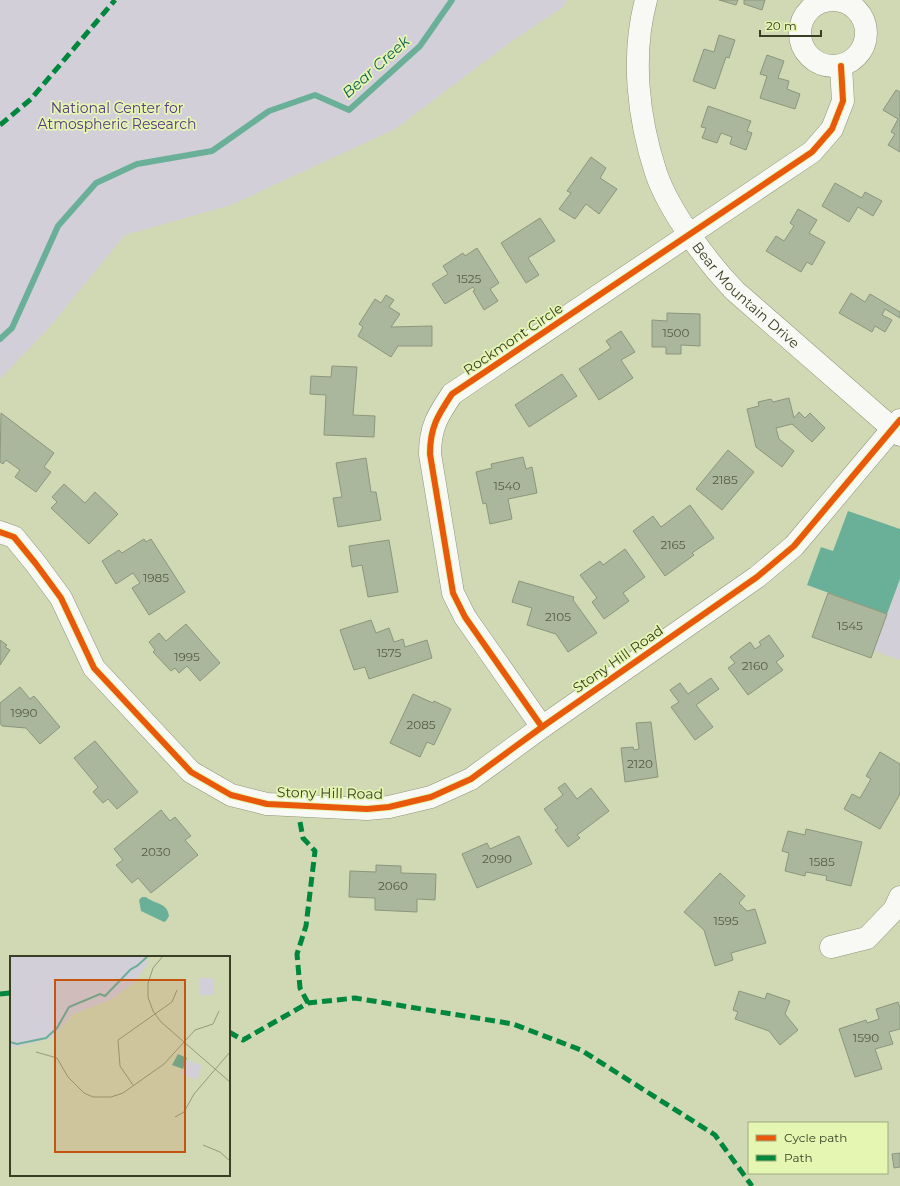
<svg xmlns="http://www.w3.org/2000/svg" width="900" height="1186" font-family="Montserrat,sans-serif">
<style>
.green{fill:#d3cfd9}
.water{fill:#6ab098}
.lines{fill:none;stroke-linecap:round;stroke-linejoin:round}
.stream{stroke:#6ab098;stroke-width:6}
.building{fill:#abb79c;stroke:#8b967c}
.minor-casing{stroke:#909679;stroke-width:23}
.minor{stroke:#f8f9f4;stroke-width:22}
.quiet{stroke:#00873e;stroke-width:5;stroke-dasharray:10 5;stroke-linecap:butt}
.cycleway-casing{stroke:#e5f5b2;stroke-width:8}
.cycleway{stroke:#e8590c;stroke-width:6}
.labels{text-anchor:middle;stroke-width:3.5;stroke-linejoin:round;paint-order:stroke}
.number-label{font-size:12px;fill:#565d42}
.park-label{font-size:14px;fill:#563884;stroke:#e5f5b2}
.street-label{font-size:14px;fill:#393f24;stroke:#e5f5b2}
.water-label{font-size:15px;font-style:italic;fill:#115f53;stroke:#e5f5b2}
.inset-river{fill:none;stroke:#6ab098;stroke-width:2}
.inset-road{fill:none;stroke:#949b7a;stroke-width:1}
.view{fill:#c55411;fill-opacity:0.15;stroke:#c55411;stroke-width:2}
.inset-edge{fill:none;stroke:#393f24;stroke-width:2}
</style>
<rect width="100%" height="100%" fill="#d0d9b4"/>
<g class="green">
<polygon points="0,0 567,0 563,7 512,41 395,129 231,205 125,235 47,330 0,379"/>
<polygon points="900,579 900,660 874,651"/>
</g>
<g class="water">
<polygon points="848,511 900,529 900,579 887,614 807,585 821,547 833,551"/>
<path d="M142,897H146C156,905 167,902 169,916L166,921L164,922L141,911L139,900Z"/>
</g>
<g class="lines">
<polyline class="stream" points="0,339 12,328 58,226 96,183 137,164 212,151 269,111 315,95 349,110 420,46 452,0"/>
</g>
<g class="building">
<polygon points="719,0 738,0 736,5"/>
<polygon points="744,0 765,0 762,10 744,4"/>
<polygon points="719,35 735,40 729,58 726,57 715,89 693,81 704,49 714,52"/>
<polygon points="767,55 784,61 778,78 789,81 787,89 800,94 795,109 760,98 767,76 760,74"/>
<polygon points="896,90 900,92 900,152 888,145 895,134 891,132 898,119 883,110"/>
<polygon points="708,106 751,121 747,131 752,133 746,150 730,144 732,137 721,133 717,143 702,138 706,128 701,127"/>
<polygon points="591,157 606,168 600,178 617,189 599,214 586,204 575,219 559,209 571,193 567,191"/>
<polygon points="835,183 862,198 865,192 882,201 873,216 858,207 849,222 822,206"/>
<polygon points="798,209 817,220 809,233 825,242 812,265 807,262 801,272 766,251 776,236 784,241 794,226 790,223"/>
<polygon points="540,218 555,241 528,258 539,275 526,283 501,243"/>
<polygon points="477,248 499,283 490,289 498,301 484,310 473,291 475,290 473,287 445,304 432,284 448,274 443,266 463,253 465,256"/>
<polygon points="851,293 865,302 870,294 900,312 900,318 885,309 882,315 892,320 885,332 875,326 872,332 839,313"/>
<polygon points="386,295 394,300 389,307 400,314 391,327 432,326 432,346 398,346 391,357 358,336 363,327 359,324 375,299 381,303"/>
<polygon points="667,313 700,314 700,346 681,345 681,354 666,354 666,347 652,347 652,320 667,321"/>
<polygon points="621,331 635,352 621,360 633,378 599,400 579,369 611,348 606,341"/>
<polygon points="332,366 357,367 353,415 375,416 374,437 324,435 326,395 310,394 311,376 331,377"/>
<polygon points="562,374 577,396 529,427 515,405"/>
<polygon points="789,398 794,418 799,412 805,418 810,413 825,428 812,442 792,424 776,428 779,439 794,451 782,467 756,447 747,409 759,406 758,402 771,399 773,402"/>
<polygon points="1,413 54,453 44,467 51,472 36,492 15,477 20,470 6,460 3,464 0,462"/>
<polygon points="728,450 754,472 722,510 696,489"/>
<polygon points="523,457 526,469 532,467 537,493 508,499 512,519 490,524 486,503 483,504 476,472 492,468 491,464"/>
<polygon points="366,458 371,492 376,492 381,520 338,527 333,498 342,497 336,463"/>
<polygon points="64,484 85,503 95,492 118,514 89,544 51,508 57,502 52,497"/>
<polygon points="690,505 714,538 692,553 694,555 665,576 633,531 653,516 661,527"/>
<polygon points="144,539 146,542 151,539 185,592 149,615 132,588 140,583 133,573 116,584 102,561 119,550 122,553"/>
<polygon points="389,540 398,592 368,597 362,565 352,567 349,546"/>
<polygon points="625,549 645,577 623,593 629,601 604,619 592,602 597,598 580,575 600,561 603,565"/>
<polygon points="519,581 574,597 573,600 597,633 568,652 556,634 527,625 532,608 512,602"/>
<polygon points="828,593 887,614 871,658 812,637"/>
<polygon points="371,620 376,633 389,628 394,642 403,639 405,647 427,640 432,658 369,679 365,667 354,670 340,630"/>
<polygon points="186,624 220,663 200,681 187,666 179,673 175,668 171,671 153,652 155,650 149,642 159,633 166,641"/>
<polygon points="769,635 784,656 776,662 783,670 748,695 728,668 735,663 730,657 750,642 755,649 761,645 759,642"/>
<polygon points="0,640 7,645 5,647 10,650 0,665"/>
<polygon points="711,678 719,689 696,705 713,727 695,740 671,707 679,702 670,690 680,683 688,694"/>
<polygon points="20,687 30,699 34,696 60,727 40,744 26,728 2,726 0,723 0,703"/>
<polygon points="413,694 433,703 434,701 451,709 434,745 427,742 420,757 390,743"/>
<polygon points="651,722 658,777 625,782 621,748 633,747 634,750 639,749 636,723"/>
<polygon points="95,741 138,792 117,809 108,799 103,803 93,792 98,787 74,758"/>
<polygon points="880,752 900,764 900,794 880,829 844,809 852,794 860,798 871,779 866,776"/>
<polygon points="565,783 577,799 591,788 609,811 577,835 580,838 568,847 555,830 558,828 544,809 563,795 558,788"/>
<polygon points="161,810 170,821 175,817 191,836 185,840 198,855 151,893 138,878 132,883 116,865 123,860 114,849"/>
<polygon points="806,829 862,842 851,886 826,880 827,876 806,872 805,876 785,871 789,853 782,851 788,831 805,835"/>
<polygon points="519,836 532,864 477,888 462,854 487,843 490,849"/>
<polygon points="376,865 401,866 401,873 436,874 435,900 417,899 417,912 375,910 375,898 349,897 350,871 376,872"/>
<polygon points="720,873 745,896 739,903 747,911 755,909 766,943 731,953 733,960 715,966 704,930 684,912"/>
<polygon points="739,991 765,999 767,993 790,1001 785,1014 798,1030 780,1045 769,1031 735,1019 738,1012 733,1010"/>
<polygon points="898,1002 900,1008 900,1029 889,1032 893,1044 875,1049 882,1069 855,1077 839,1029 866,1020 867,1023 879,1019 876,1009"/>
<polygon points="900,1153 900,1167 894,1168 892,1154"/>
</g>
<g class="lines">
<defs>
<g id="minor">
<path id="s1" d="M646,0C631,56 638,118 656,173C669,211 707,262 735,291L900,435"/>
<circle cx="833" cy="33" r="33"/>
<polyline points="0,532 14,537 36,564 61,598 94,668 191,772 231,795 267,804 367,809 389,807 431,797 471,779 542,727 757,577 794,546 900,420"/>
<path d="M542,727L465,617L453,593L430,454C430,427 438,415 452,394L812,152L832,129L843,101L841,66"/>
<polyline points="831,947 867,938 894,910 900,897"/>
</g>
</defs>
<use href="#minor" class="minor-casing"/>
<use href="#minor" class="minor"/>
<g class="quiet">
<polyline points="0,125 31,99 115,0"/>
<polyline points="300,822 303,838 315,851 306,926 297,954 300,988 308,1003"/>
<polyline points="0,994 11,993"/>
<polyline points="229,1032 243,1040 308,1003 355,998 513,1024 581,1050 715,1135 752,1186"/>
</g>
<defs>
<g id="cycleway">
<polyline points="0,532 14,537 36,564 61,598 94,668 191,772 231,795 267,804 367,809 389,807 431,797 471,779 542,727 757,577 794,546 900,420"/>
<path d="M542,727L465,617L453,593L430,454C430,427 438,415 452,394L812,152L832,129L843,101L841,66"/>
</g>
</defs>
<use href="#cycleway" class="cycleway-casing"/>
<use href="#cycleway" class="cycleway"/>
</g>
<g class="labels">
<g class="number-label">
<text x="469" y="283">1525</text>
<text x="676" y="337">1500</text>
<text x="725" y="484">2185</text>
<text x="507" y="490">1540</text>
<text x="673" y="549">2165</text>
<text x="156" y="582">1985</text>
<text x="558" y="621">2105</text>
<text x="850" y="630">1545</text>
<text x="389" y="657">1575</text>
<text x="187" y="661">1995</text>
<text x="755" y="670">2160</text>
<text x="24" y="717">1990</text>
<text x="421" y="729">2085</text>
<text x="640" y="768">2120</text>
<text x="156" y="856">2030</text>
<text x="497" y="863">2090</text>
<text x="822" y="866">1585</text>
<text x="393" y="890">2060</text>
<text x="726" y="925">1595</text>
<text x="866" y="1042">1590</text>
</g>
<g class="park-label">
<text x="117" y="113">National Center for<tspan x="117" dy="16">Atmospheric Research</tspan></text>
</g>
<g class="street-label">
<text dy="5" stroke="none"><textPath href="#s1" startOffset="329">Bear Mountain Drive</textPath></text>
<text transform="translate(513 339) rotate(-34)" y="5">Rockmont Circle</text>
<text transform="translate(618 659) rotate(-35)" y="5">Stony Hill Road</text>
<text transform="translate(330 793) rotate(1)" y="5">Stony Hill Road</text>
</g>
<g class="water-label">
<text transform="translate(376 67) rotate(-42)" y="5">Bear Creek</text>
</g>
</g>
<g transform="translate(10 956)">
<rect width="220" height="220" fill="#d0d9b4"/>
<path d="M0,0H138V7L126,25L102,43L63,58L42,82L6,91L0,90ZM189,22H204V39H189ZM177,104L192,109L187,124L171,118Z" fill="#d3cfd9"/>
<path d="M168,98L177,102L173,113L162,109Z" fill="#6ab098"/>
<path class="inset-river" d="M0,86L7,88L36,82L47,72L59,51L90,38L95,40L121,13L127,10L138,0"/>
<path class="inset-road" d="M153,0L143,12L138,27V41L143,55L151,66L220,126M26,96L47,102L58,121L74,137L83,141H101L113,137L154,108L185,74L203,68L209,55M123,129L110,110L108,84L162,46L167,34M165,161L174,156L184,138L220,96M193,189L210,196L220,205"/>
<path class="view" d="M45,24H175V196H45Z"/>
<rect width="220" height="220" class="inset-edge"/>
</g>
<rect x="748" y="1122" width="140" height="52" fill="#e5f5b2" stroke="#a0ac79"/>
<rect x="756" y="1135" width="20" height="6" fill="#e8590c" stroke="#a0ac79"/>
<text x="784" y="1142" font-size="12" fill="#393f24">Cycle path</text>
<rect x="756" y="1155" width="20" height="6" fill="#00873e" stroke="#a0ac79"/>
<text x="784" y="1162" font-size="12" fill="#393f24">Path</text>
<path d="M760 30v6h61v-6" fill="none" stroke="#393f24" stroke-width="2"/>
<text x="766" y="30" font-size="12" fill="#393f24" stroke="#e5f5b2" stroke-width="3" paint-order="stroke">20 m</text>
</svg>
